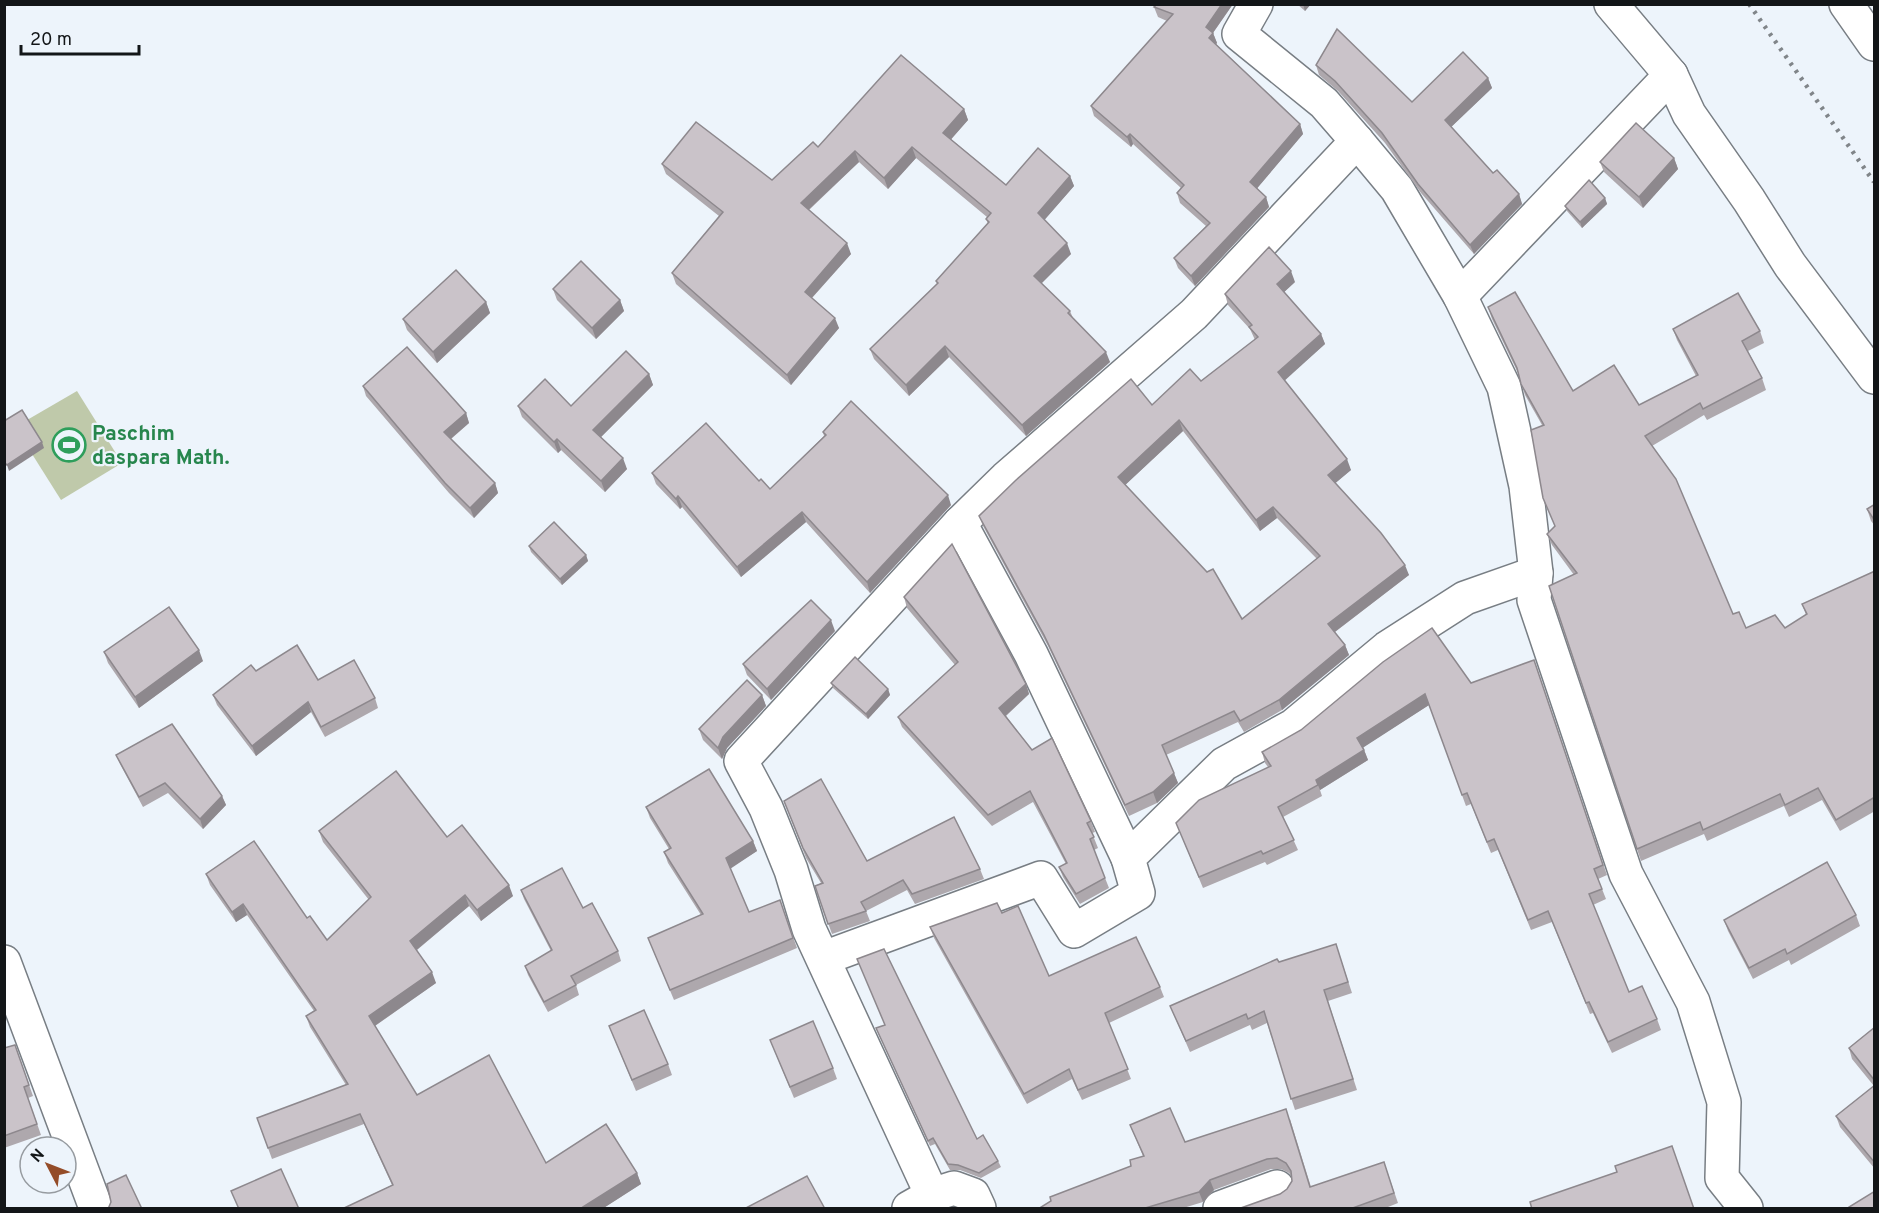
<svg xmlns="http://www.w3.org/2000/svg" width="1879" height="1213" font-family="Overpass,sans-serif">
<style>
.green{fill:#bfc9aa}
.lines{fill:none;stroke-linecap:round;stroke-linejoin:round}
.street-casing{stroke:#787e84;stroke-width:36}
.street{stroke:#fff;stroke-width:33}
.rail{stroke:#808589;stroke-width:4.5;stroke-dasharray:3 6;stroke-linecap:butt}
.wall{fill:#aea8ad;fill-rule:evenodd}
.shaded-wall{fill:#8d888d}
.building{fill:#cac3c9;stroke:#8d888d;stroke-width:1.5;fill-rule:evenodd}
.labels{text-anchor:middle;stroke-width:4.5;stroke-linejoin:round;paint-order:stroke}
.leisure-label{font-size:21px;font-weight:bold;fill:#27864d;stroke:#edf4fb;text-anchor:start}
</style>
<rect width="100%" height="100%" fill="#edf4fb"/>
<polygon class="green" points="77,391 122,463 61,500 15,427"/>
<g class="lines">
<defs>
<g id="street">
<polyline points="1256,4 1239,34 1324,103 1357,141 1397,189 1460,296 1504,387 1526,486 1536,573 1534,600 1626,874 1693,1002 1724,1102 1722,1178 1746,1208"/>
<polyline points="1611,4 1671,75 1689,114 1749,200 1790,265 1874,377"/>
<polyline points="1846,4 1874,44"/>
<polyline points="1460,296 1671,75"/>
<polyline points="960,523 1031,654 1128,858"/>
<polyline points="824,958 1041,878 1074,931 1138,893 1128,858 1224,764 1293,726 1387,648 1465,598 1536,573"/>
<polyline points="4,962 96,1208"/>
<polyline points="932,1195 809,929 791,870 766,808 741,761 960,523 1006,478 1194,314 1357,141"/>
<polyline points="909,1208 932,1195 954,1188 973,1195 979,1208"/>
<polyline points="1220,1208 1277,1187"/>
</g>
</defs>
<use href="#street" class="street-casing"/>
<use href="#street" class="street"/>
<polyline class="rail" points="1749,4 1874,182"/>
</g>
<g class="wall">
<polygon points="1157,4 1233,4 1213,33 1217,43 1216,44 1300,124 1303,134 1257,188 1266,197 1269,207 1195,286 1178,268 1174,258 1206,226 1180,203 1177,193 1181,188 1133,144 1131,147 1094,116 1091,106 1167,21 1158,17 1154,7"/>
<polygon points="1297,4 1311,4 1305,11"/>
<polygon points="1316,65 1412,102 1488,78 1492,88 1451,127 1493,173 1519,194 1522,204 1474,254 1421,193 1385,143 1338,91 1319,75"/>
<polygon points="964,109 968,120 951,139 1006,185 1070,176 1074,186 1044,220 1071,254 1041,283 1070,311 1073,318 1110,362 1026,436 949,357 909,396 874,359 870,349 937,284 936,281 988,224 986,219 987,217 916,158 888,189 859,162 809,210 851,254 812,298 839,328 791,385 676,284 672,273 719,216 666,174 662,164 772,180 818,147"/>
<polygon points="1674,158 1678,169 1643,208 1604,172 1600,162"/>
<polygon points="1605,198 1607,204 1582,228 1567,211 1565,206"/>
<path d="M1295,282L1284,292L1321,334L1325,344L1284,380L1351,470L1335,483L1409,575L1335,632L1345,645L1349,655L1282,710L1244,732L1238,722L1166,755L1178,783L1157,803L1129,816L1048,646L983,526L979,516L1152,405L1201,381L1255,340L1250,329L1228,305L1225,294ZM1183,431L1260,531L1277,518L1317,559L1242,619L1125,485Z"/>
<polygon points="553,289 620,300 624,311 596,339 557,300"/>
<polygon points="486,302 490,313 437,363 407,330 403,319"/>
<polygon points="1488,307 1573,391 1639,405 1696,376 1677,340 1673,329 1760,331 1764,343 1748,351 1762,378 1766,390 1707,420 1704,415 1652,446 1733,614 1746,628 1785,628 1806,615 1802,604 1875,571 1875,811 1840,831 1822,800 1789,817 1784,806 1707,841 1704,834 1641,861 1549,586 1574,575 1552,545 1547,534 1555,527 1542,425 1525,395 1518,373 1492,319"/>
<polygon points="649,374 653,385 601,437 627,469 605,492 561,450 558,453 522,417 518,406 571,406"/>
<polygon points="363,386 466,413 469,423 451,439 495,483 498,493 474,518 449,493 366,396"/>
<polygon points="823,432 951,505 870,593 806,522 741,577 682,507 680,509 656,484 652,473 759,481 770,489 824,436"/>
<polygon points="1875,504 1875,526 1871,521 1867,509"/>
<polygon points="529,546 586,555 588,561 562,585 531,552"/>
<polygon points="904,597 1026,684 1029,694 1006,716 1032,750 1091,821 1095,832 1092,833 1098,848 1094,850 1109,888 1080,904 1063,877 1059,867 1066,864 1033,802 992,826 902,727 898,717 955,665 907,608"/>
<polygon points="835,631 771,700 747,675 743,664"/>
<polygon points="104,652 203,661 139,708 108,663"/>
<polygon points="1534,660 1607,875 1598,879 1606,899 1593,905 1629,992 1657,1019 1661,1030 1612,1053 1593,1013 1590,1014 1552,922 1531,930 1498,850 1491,853 1471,804 1466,806 1429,705 1363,747 1368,760 1320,790 1322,796 1283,817 1298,850 1267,865 1265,862 1203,888 1176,823 1268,767 1265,763 1262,752 1471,683"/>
<polygon points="256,671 318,680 375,698 378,708 325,737 311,712 256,756 217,705 213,695"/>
<polygon points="831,683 888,689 890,695 868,719 833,688"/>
<polygon points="762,695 766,706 727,748 722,759 703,740 699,729"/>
<polygon points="116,755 222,796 226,805 203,829 168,793 143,807 120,764"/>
<polygon points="784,801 867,861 980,869 984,879 915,904 907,890 866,911 870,921 832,934 815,886 821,883 806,858"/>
<polygon points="646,807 753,841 757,851 730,868 749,912 780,900 797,948 674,1000 648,938 701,915 668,863 664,852 669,849 650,818"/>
<polygon points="319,831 447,837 513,896 481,921 469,906 417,950 436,983 375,1026 417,1095 546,1163 637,1173 641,1184 602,1209 342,1209 392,1185 364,1124 272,1159 257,1118 346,1085 310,1027 306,1016 314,1011 247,915 236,922 210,885 206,874 307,918 327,940 369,900 323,842"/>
<polygon points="521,890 583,908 618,951 621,961 576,985 579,995 548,1012 528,975 525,966 551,951 524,899"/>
<polygon points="1002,913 1049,976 1160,987 1164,997 1109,1023 1131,1079 1082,1100 1072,1079 1027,1104 934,938 930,927"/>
<polygon points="1856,915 1860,926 1791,965 1789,960 1753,979 1728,931 1724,920"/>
<polygon points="1336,944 1352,993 1328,1001 1357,1090 1295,1110 1267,1023 1252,1030 1250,1025 1190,1052 1170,1006 1279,962"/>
<polygon points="609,1026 668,1064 672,1075 636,1091"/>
<polygon points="1875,1027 1875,1169 1840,1127 1836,1116 1874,1086 1852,1059 1849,1048"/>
<polygon points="876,1028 998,1161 1001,1167 981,1178 960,1170 950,1170 935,1144 930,1146"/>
<polygon points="770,1040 833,1068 837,1079 794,1098"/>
<polygon points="15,1045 33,1096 28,1098 41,1135 4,1148 4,1048"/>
<polygon points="1290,1119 1311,1187 1384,1162 1398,1203 1383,1209 1238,1209 1280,1194 1287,1189 1292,1181 1291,1176 1289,1173 1281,1169 1271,1169 1214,1190 1203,1202 1180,1209 1038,1209 1131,1166 1143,1156 1130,1125 1185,1142"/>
</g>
<g class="shaded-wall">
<polygon points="1222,4 1233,4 1210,37 1206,27"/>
<polygon points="1303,4 1311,4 1305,11"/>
<polygon points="1213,33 1217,43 1213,48 1209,38"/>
<polygon points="1488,78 1492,88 1448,130 1445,120"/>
<polygon points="964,109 968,120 947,144 943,133"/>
<polygon points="1300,124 1303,134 1254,192 1250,182"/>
<polygon points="1130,134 1133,144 1131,147 1127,137"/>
<polygon points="912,147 916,158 888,189 884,178"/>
<polygon points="855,151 859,162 805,213 801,203"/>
<polygon points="1674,158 1678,169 1643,208 1639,197"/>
<polygon points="1070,176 1074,186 1041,224 1038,213"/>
<polygon points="1519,194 1522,204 1474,254 1470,245"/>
<polygon points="1266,197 1269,207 1195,286 1191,276"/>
<polygon points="1605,198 1607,204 1582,228 1580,222"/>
<polygon points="847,243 851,254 808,302 805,292"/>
<polygon points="1067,243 1071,254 1038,287 1034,276"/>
<polygon points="1291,271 1295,282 1281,295 1277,284"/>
<polygon points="620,300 624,311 596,339 592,328"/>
<polygon points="486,302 490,313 437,363 433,352"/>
<polygon points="835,318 839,328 791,385 787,375"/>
<polygon points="1321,334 1325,344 1282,383 1278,372"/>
<polygon points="945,346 949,357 909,396 906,385"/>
<polygon points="1106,352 1110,362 1026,436 1022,425"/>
<polygon points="649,374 653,385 597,441 593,430"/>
<polygon points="466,413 469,423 447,442 444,432"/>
<polygon points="1179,420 1183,431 1122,488 1118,477"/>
<polygon points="557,439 561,450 558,453 554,442"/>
<polygon points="42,442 44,448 9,471 7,465"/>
<polygon points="623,458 627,469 605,492 601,481"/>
<polygon points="1347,459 1351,470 1332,486 1328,475"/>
<polygon points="495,483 498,493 474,518 470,508"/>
<polygon points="948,495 951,505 870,593 867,582"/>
<polygon points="678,496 682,507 680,509 676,499"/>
<polygon points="1273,507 1277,518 1260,531 1256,520"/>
<polygon points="802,512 806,522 741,577 737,567"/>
<polygon points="586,555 588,561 562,585 560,579"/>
<polygon points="1405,565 1409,575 1332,634 1328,624"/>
<polygon points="831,620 835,631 771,700 767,689"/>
<polygon points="1345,645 1349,655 1282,710 1279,700"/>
<polygon points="199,650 203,661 139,708 135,697"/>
<polygon points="1026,684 1029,694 1003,718 999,708"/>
<polygon points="888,689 890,695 868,719 866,714"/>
<polygon points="1425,694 1429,705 1361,749 1357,738"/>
<polygon points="762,695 766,706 727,748 722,759 718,748 723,737"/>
<polygon points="308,702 311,712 256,756 252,746"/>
<polygon points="1364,750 1368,760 1320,790 1316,780"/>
<polygon points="1174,773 1178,783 1157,803 1153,792"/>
<polygon points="222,796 226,805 203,829 200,819"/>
<polygon points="753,841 757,851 730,869 726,858"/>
<polygon points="509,885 513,896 481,921 477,910"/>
<polygon points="465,895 469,906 414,952 410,941"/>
<polygon points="243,904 247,915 236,922 232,912"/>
<polygon points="432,972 436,983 373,1027 369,1016"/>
<polygon points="637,1173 641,1184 602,1209 584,1209 583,1207"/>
<polygon points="1210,1180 1214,1190 1203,1202 1199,1192"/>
</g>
<g class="building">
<polygon points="1157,4 1222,4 1206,27 1213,33 1209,38 1300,124 1250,182 1266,197 1191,276 1174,258 1210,223 1177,193 1184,185 1130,134 1127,137 1091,106 1173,14 1154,7"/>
<polygon points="1337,29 1412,102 1463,52 1488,78 1445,120 1493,173 1497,170 1519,194 1470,245 1418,184 1382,133 1335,81 1316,65"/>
<polygon points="901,55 964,109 943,133 1006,185 1038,148 1070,176 1038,213 1067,243 1034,276 1070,311 1068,313 1106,352 1022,425 945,346 906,385 870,349 938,283 936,281 989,222 986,219 991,213 912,147 884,178 855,151 801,203 847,243 805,292 835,318 787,375 672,273 723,212 662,164 696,122 772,180 813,142 818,147"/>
<polygon points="1636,123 1674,158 1639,197 1600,162"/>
<polygon points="1589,180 1605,198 1580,222 1565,206"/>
<path d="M1269,247L1291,271L1277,284L1321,334L1278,372L1347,459L1328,475L1381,533L1405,565L1328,624L1345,645L1279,700L1240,721L1234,711L1162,745L1174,773L1153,792L1125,805L1044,635L979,516L1015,481L1131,379L1152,405L1190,369L1201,381L1258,337L1249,327L1252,325L1225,294ZM1179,420L1256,520L1273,507L1320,556L1242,619L1213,569L1207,572L1118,477Z"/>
<polygon points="581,261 620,300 592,328 553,289"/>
<polygon points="456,270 486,302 433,352 403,319"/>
<polygon points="1515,292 1573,391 1614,365 1639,405 1698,375 1673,329 1738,293 1760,331 1742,341 1762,378 1703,409 1700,403 1645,436 1676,479 1733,614 1739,612 1746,628 1775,615 1785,628 1807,614 1802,604 1875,571 1875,797 1836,820 1818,788 1785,805 1780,794 1703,830 1700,822 1637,849 1549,586 1577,573 1547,534 1555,526 1543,498 1531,430 1544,425 1521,384 1517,368 1488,307"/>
<polygon points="407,347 466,413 444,432 495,483 470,508 445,483 363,386"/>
<polygon points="626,351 649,374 593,430 623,458 601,481 557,439 554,442 518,406 545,379 571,406"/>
<polygon points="851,401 948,495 867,582 802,512 737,567 678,496 676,499 652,473 706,423 759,481 761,479 770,489 826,435 823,432"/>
<polygon points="22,410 42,442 7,465 4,462 4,421"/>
<polygon points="1875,504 1875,521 1867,509"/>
<polygon points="554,522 586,555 560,579 529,546"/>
<polygon points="952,544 1026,684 999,708 1032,750 1052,738 1091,821 1087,823 1094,837 1090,839 1105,878 1076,894 1059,867 1067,863 1030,791 988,815 898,717 958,662 904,597"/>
<polygon points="811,600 831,620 767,689 743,664"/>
<polygon points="169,607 199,650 135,697 104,652"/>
<polygon points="1432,628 1471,683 1534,660 1603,865 1594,869 1602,889 1589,894 1629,992 1642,986 1657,1019 1608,1042 1589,1002 1586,1003 1548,911 1528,920 1494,839 1487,842 1467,793 1462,795 1425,694 1357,738 1364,750 1316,780 1318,785 1278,807 1294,840 1263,854 1261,851 1199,877 1176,823 1199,800 1271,766 1262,752 1301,730 1383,662"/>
<polygon points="297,645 318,680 354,660 375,698 321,727 308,702 252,746 213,695 251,665 256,671"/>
<polygon points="855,657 888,689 866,714 831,683"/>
<polygon points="747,680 762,695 723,737 718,748 699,729"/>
<polygon points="172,724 222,796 200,819 165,783 139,797 116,755"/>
<polygon points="709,769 753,841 726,858 749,912 780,900 793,938 670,990 648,938 703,914 664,852 671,848 646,807"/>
<polygon points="396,771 447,837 462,825 509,885 477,910 465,895 410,941 432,972 369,1016 417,1095 489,1055 546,1163 606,1124 637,1173 583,1207 580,1209 342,1209 393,1185 360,1114 268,1148 257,1118 348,1084 306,1016 316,1010 243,904 232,912 206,874 254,841 307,918 310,916 327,940 371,897 319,831"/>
<polygon points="821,779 867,861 954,817 980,869 912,894 903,880 861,902 866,911 828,924 815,886 823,883 803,848 784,801"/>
<polygon points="1827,862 1856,915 1787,954 1785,949 1749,968 1724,920"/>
<polygon points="562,868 583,908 592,903 618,951 571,976 576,985 544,1002 525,966 552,950 521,890"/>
<polygon points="997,903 1002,913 1018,906 1049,976 1136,937 1160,987 1105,1013 1128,1069 1078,1090 1069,1069 1024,1094 930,927"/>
<polygon points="1336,944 1348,982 1324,990 1353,1079 1291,1099 1264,1011 1248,1019 1246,1014 1186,1041 1170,1006 1277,959 1279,962"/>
<polygon points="884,949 977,1139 983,1135 998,1161 979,1173 958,1165 948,1164 933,1138 928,1141 876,1028 885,1025 857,959"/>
<polygon points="644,1010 668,1064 632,1080 609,1026"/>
<polygon points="813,1021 833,1068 790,1087 770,1040"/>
<polygon points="1875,1027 1875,1081 1849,1048"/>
<polygon points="15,1045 29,1085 24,1087 37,1124 4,1136 4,1048"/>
<polygon points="1875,1085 1875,1163 1836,1116"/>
<polygon points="1170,1108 1185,1142 1286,1109 1310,1187 1384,1162 1394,1193 1350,1209 1238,1209 1280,1194 1287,1189 1292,1181 1291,1171 1286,1163 1277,1158 1267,1159 1210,1180 1199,1192 1142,1209 1038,1209 1051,1201 1050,1197 1131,1166 1130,1160 1144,1156 1130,1125"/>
<polygon points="1672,1146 1694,1209 1532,1209 1530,1202 1617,1172 1615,1166"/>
<polygon points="281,1169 299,1209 239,1209 231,1191"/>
<polygon points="126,1175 142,1209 108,1209 111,1202 107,1184"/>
<polygon points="807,1176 825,1209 744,1209"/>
<polygon points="1875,1191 1875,1209 1850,1209 1849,1207"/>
</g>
<defs>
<symbol id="stadium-ring" viewBox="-11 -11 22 22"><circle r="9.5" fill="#edf4fb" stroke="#2e9e5b" stroke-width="1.5"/><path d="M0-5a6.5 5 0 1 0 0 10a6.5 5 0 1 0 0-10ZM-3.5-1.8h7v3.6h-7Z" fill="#2e9e5b"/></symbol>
</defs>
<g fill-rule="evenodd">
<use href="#stadium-ring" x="50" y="426" width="38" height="38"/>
</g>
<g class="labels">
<g class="leisure-label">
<text x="92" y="440">Paschim<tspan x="92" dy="24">daspara Math.</tspan></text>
</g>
</g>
<rect width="1879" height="1213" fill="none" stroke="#131618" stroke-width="12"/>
<g transform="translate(48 1165) rotate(312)"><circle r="28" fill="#edf4fb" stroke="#969ba0" stroke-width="1.5"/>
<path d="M0-4.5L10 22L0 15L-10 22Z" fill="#944c28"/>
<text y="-9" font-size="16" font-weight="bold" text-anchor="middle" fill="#131618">N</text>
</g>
<path d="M21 45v9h118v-9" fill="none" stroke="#131618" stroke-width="3"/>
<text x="30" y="45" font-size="18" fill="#131618" stroke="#edf4fb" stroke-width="4.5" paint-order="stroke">20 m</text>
</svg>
